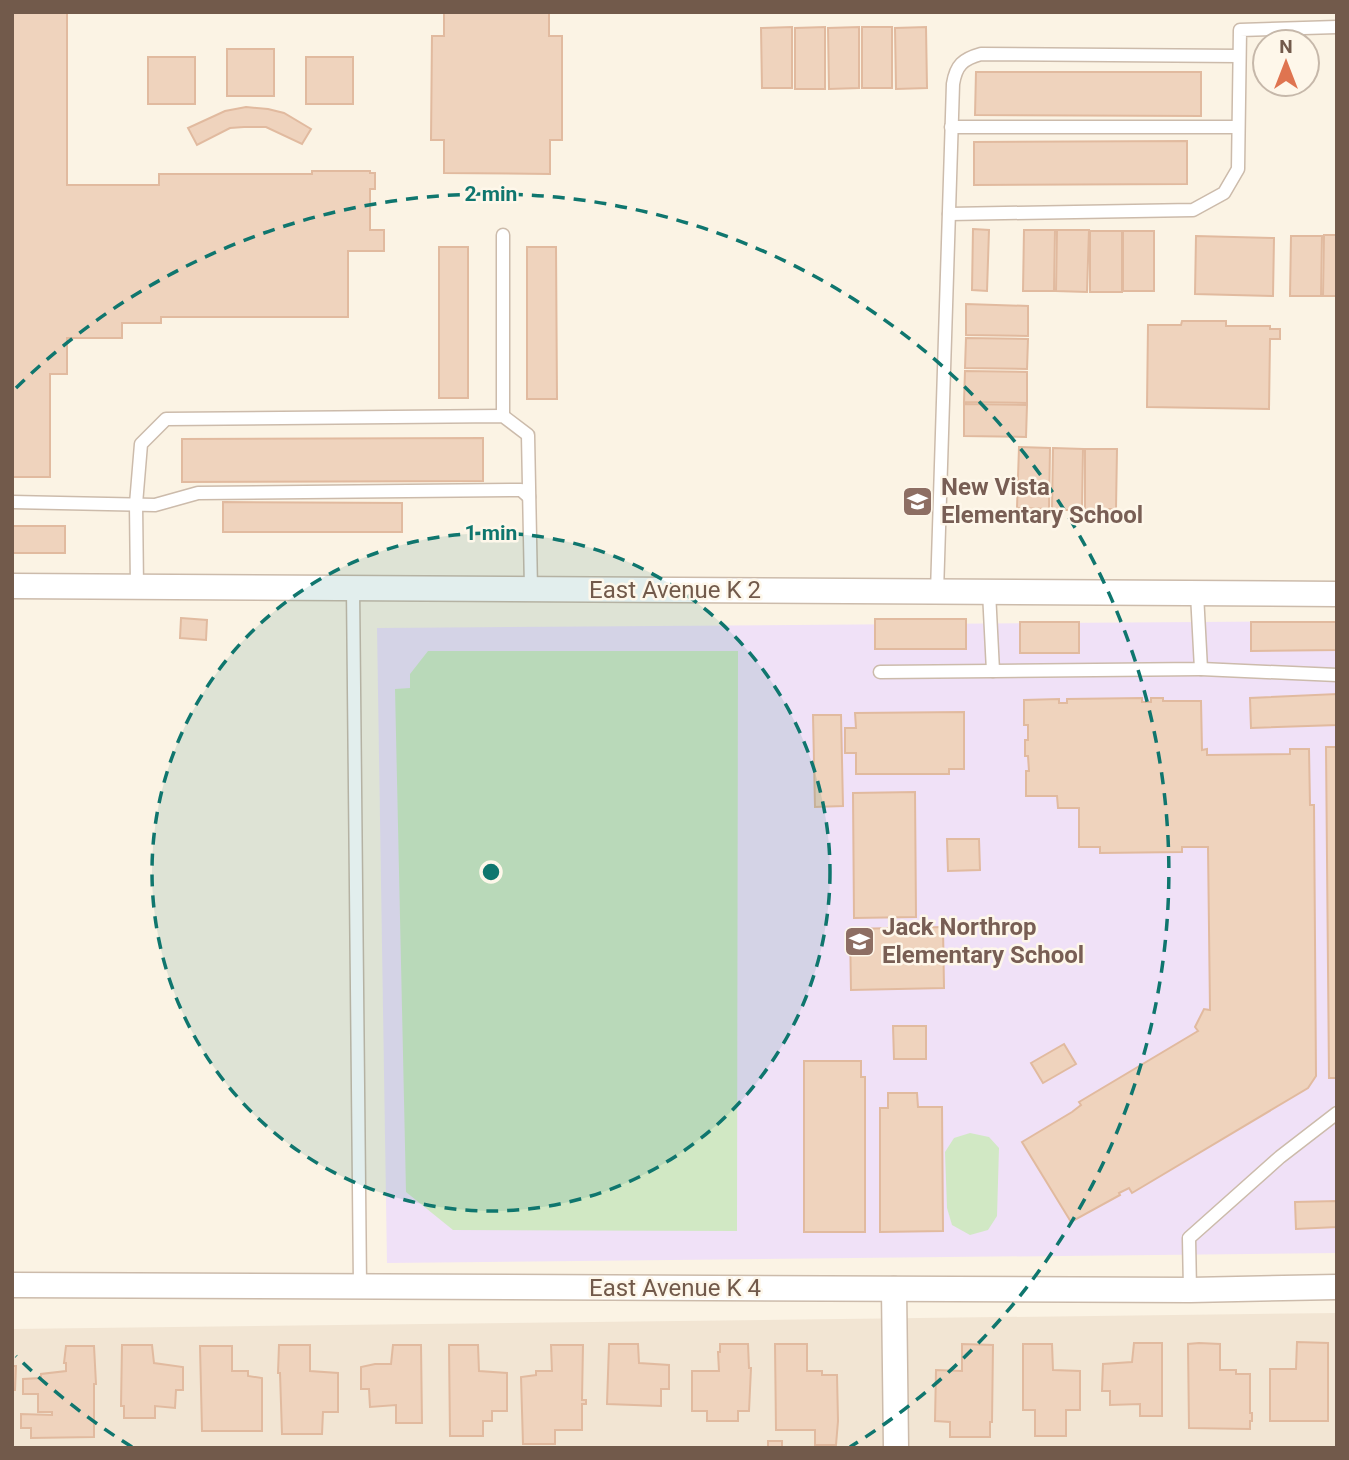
<svg xmlns="http://www.w3.org/2000/svg" width="1349" height="1460" font-family="Roboto,sans-serif">
<style>
.residential{fill:#f2e5d3}
.education{fill:#f0e1f7}
.green{fill:#d1e8c4}
.building{fill:#efd3bd;stroke:#e1ba9f;stroke-width:2}
.lines{fill:none;stroke-linecap:round;stroke-linejoin:round}
.lane-casing{stroke:#ccbbab;stroke-width:15}
.street-casing{stroke:#ccbbab;stroke-width:27}
.lane{stroke:#fff;stroke-width:12}
.street{stroke:#fff;stroke-width:24}
.ring{fill:none;stroke:#0f766e;stroke-width:3.5;stroke-dasharray:12 9}
.labels{text-anchor:middle;stroke-width:5;stroke-linejoin:round;paint-order:stroke}
.education-label{font-size:24px;font-weight:bold;fill:#785e54;stroke:#fef7ea;text-anchor:start}
.street-label{font-size:24px;fill:#725a4b;stroke:#fef7ea}
.centre{fill:#0f766e;stroke:#fef7ea;stroke-width:3.5}
.ring-label{font-size:21px;text-anchor:middle;font-weight:bold;fill:#0f766e;stroke:#fef7ea;stroke-width:5;stroke-linejoin:round;paint-order:stroke}
</style>
<rect width="100%" height="100%" fill="#fbf3e4"/>
<polygon class="residential" points="1337,1313 1337,1448 12,1448 12,1329"/>
<polygon class="education" points="1337,621 1337,1253 387,1263 377,628"/>
<g class="green">
<polygon points="428,651 738,651 737,1231 453,1230 406,1192 395,689 410,688 410,674"/>
<polygon points="970,1133 989,1137 999,1148 997,1216 988,1230 970,1235 952,1225 947,1208 945,1152 954,1138"/>
</g>
<g class="building">
<polygon points="12,12 67,12 67,185 159,185 159,174 312,174 312,171 370,171 370,173 375,173 375,189 370,189 370,230 384,230 384,251 348,251 348,317 161,317 161,323 122,323 122,338 67,338 67,374 50,374 50,477 12,477"/>
<polygon points="444,12 549,12 549,36 562,36 562,140 550,140 550,174 444,173 444,140 431,140 432,36 444,36"/>
<polygon points="792,27 792,88 762,88 761,28"/>
<polygon points="825,27 825,89 795,89 795,28"/>
<polygon points="859,27 859,88 829,89 828,28"/>
<rect x="862" y="27" width="30" height="61"/>
<polygon points="926,27 927,88 896,89 895,28"/>
<rect x="227" y="49" width="47" height="47"/>
<rect x="148" y="57" width="47" height="47"/>
<rect x="306" y="57" width="47" height="47"/>
<polygon points="976,72 1201,72 1201,116 975,115"/>
<polygon points="246,107 268,109 284,113 311,129 302,144 266,127 244,127 230,128 197,145 188,128 225,111"/>
<polygon points="1187,141 1187,184 974,185 974,142"/>
<polygon points="973,229 989,230 987,291 972,290"/>
<polygon points="1024,230 1055,230 1054,291 1023,291"/>
<polygon points="1057,230 1089,230 1087,292 1056,291"/>
<rect x="1090" y="231" width="32" height="61"/>
<rect x="1123" y="231" width="31" height="60"/>
<polygon points="1324,235 1337,235 1337,296 1323,296"/>
<polygon points="1196,236 1274,238 1273,296 1195,294"/>
<polygon points="1291,236 1322,236 1321,296 1290,296"/>
<rect x="439" y="247" width="29" height="151"/>
<polygon points="527,247 556,247 557,399 527,399"/>
<polygon points="966,304 1028,306 1028,336 966,335"/>
<polygon points="1182,321 1226,321 1226,326 1270,326 1270,329 1280,329 1280,339 1270,339 1269,409 1147,407 1148,325 1181,325"/>
<polygon points="966,338 1028,339 1027,369 965,368"/>
<polygon points="965,371 1027,372 1027,403 964,402"/>
<polygon points="964,404 1027,405 1026,437 964,436"/>
<polygon points="483,438 483,481 182,482 182,439"/>
<polygon points="1019,447 1050,448 1049,509 1017,508"/>
<polygon points="1053,448 1083,449 1082,510 1052,510"/>
<polygon points="1085,449 1117,449 1116,509 1085,509"/>
<polygon points="223,502 402,503 402,532 223,532"/>
<rect x="12" y="526" width="53" height="27"/>
<polygon points="181,618 207,620 206,640 180,638"/>
<rect x="875" y="619" width="91" height="30"/>
<rect x="1020" y="622" width="59" height="31"/>
<polygon points="1251,622 1337,622 1337,650 1251,651"/>
<polygon points="1337,694 1337,725 1251,728 1250,698"/>
<polygon points="1142,698 1142,702 1151,702 1151,698 1163,698 1163,701 1201,701 1202,750 1207,749 1207,755 1290,754 1290,749 1309,749 1310,805 1314,805 1316,1076 1308,1088 1132,1193 1129,1188 1119,1193 1120,1195 1071,1222 1022,1142 1072,1112 1081,1105 1079,1102 1198,1031 1195,1027 1204,1009 1210,1010 1208,847 1182,847 1182,852 1100,853 1100,847 1079,847 1079,808 1058,808 1057,796 1026,796 1026,771 1029,771 1028,756 1025,756 1025,740 1028,740 1028,725 1024,725 1024,700 1059,699 1059,703 1067,703 1067,699"/>
<polygon points="964,712 964,769 949,769 949,774 856,774 856,753 845,753 845,728 856,728 855,713"/>
<polygon points="813,715 841,715 843,806 815,807"/>
<polygon points="1326,747 1337,747 1337,1078 1329,1078"/>
<polygon points="915,792 916,917 854,918 853,793"/>
<polygon points="947,839 979,839 980,870 948,871"/>
<polygon points="943,927 944,988 851,990 850,929"/>
<polygon points="893,1026 926,1026 926,1059 894,1059"/>
<polygon points="1064,1044 1076,1064 1043,1083 1031,1063"/>
<polygon points="804,1061 861,1061 861,1077 865,1077 865,1232 804,1232"/>
<polygon points="888,1093 917,1093 918,1107 942,1107 943,1231 880,1232 880,1108 888,1108"/>
<polygon points="1337,1201 1337,1227 1296,1229 1295,1202"/>
<polygon points="1297,1342 1328,1343 1328,1421 1270,1421 1270,1369 1296,1369"/>
<polygon points="1134,1343 1162,1343 1162,1416 1140,1416 1140,1404 1110,1405 1110,1391 1102,1391 1103,1364 1132,1362"/>
<polygon points="1199,1343 1220,1344 1220,1370 1236,1370 1236,1374 1250,1374 1250,1413 1252,1413 1252,1421 1250,1421 1250,1429 1189,1428 1188,1344"/>
<polygon points="609,1344 638,1344 639,1363 669,1365 669,1389 661,1389 661,1406 607,1404"/>
<polygon points="720,1344 748,1344 749,1368 751,1368 749,1411 738,1411 738,1421 707,1421 707,1411 692,1411 692,1371 719,1371 718,1352 720,1352"/>
<polygon points="775,1344 807,1344 807,1371 822,1371 822,1375 837,1375 838,1421 836,1445 815,1445 815,1430 776,1430"/>
<polygon points="962,1344 993,1345 992,1422 990,1422 990,1437 950,1437 950,1422 935,1421 936,1370 962,1371"/>
<polygon points="1023,1344 1052,1344 1053,1370 1080,1371 1080,1410 1066,1410 1066,1436 1035,1436 1035,1410 1023,1410"/>
<polygon points="122,1345 152,1345 154,1363 183,1367 183,1390 176,1390 175,1408 155,1406 155,1418 124,1418 124,1406 121,1406"/>
<polygon points="279,1345 310,1345 310,1371 338,1373 338,1412 323,1412 322,1434 282,1434 280,1373 278,1373"/>
<polygon points="393,1345 421,1345 422,1423 396,1423 396,1405 370,1407 369,1389 361,1389 361,1367 375,1364 391,1364"/>
<polygon points="449,1345 478,1345 479,1371 507,1373 507,1411 492,1411 492,1421 483,1421 483,1436 450,1436"/>
<polygon points="551,1345 583,1345 582,1400 586,1400 586,1404 582,1404 582,1430 555,1430 555,1444 523,1444 521,1377 536,1375 536,1371 552,1371"/>
<polygon points="66,1346 94,1346 96,1384 94,1384 94,1437 31,1438 31,1428 21,1428 21,1414 52,1415 52,1412 38,1412 38,1394 23,1394 23,1379 41,1378 41,1374 66,1371 66,1363 64,1363"/>
<polygon points="200,1346 232,1346 232,1371 248,1371 248,1376 262,1378 262,1431 202,1431"/>
<polygon points="12,1366 16,1366 15,1390 12,1390"/>
<rect x="768" y="1441" width="14" height="7"/>
</g>
<g class="lines">
<defs>
<g id="lane">
<polyline points="951,127 1238,127"/>
<polyline points="949,214 1193,210 1224,193 1238,169 1240,30 1337,27"/>
<polyline points="503,235 503,416"/>
<polyline points="12,502 155,505 198,493 521,490 529,497"/>
<polyline points="137,587 136,504 141,444 166,419 503,416 528,435 531,589"/>
<polyline points="353,588 360,1286"/>
<path d="M937,592L953,84C956,65 963,59 981,54L1239,56"/>
<polyline points="989,592 993,671 1201,669 1197,594"/>
<polyline points="1201,669 1337,675"/>
<polyline points="880,672 993,671"/>
<polyline points="1190,1290 1189,1238 1280,1157 1337,1113"/>
</g>
<g id="street">
<polyline points="12,586 1337,594"/>
<polyline points="12,1285 1190,1290 1337,1287"/>
<polyline points="894,1289 896,1448"/>
</g>
</defs>
<use href="#lane" class="lane-casing"/>
<use href="#street" class="street-casing"/>
<use href="#lane" class="lane"/>
<use href="#street" class="street"/>
</g>
<circle cx="491" cy="872" r="339" fill="#0f766e" fill-opacity=".12"/>
<g class="ring">
<circle cx="491" cy="872" r="339"/>
<path d="M132 1447A678 678 0 0 1 16 1356M16 388A678 678 0 1 1 850 1447"/>
</g>
<defs>
<symbol id="school-square" viewBox="-11 -11 22 22"><rect x="-9" y="-9" width="18" height="18" rx="4" fill="#8d6e63" stroke="#fef7ea"/><path d="M0-5L7-2L0 1L-7-2ZM-4 1L0 2.5L4 1V4Q0 6-4 4Z" fill="#fff"/></symbol>
</defs>
<g fill-rule="evenodd">
<use href="#school-square" x="900" y="484" width="35" height="35"/>
<use href="#school-square" x="842" y="924" width="35" height="35"/>
</g>
<g class="labels">
<g class="education-label">
<text x="941" y="495">New Vista<tspan x="941" dy="28">Elementary School</tspan></text>
<text x="882" y="935">Jack Northrop<tspan x="882" dy="28">Elementary School</tspan></text>
</g>
<g class="street-label">
<text x="675" y="598">East Avenue K 2</text>
<text x="675" y="1296">East Avenue K 4</text>
</g>
</g>
<circle cx="491" cy="872" r="10" class="centre"/>
<g class="ring-label">
<text x="491" y="201">2 min</text>
<text x="491" y="540">1 min</text>
</g>
<rect width="1349" height="1460" fill="none" stroke="#725a4b" stroke-width="28"/>
<g transform="translate(1286 63)"><circle r="33" fill="#fef7ea" stroke="#c6b8aa" stroke-width="2"/>
<path d="M0-5L12 26L0 18L-12 26Z" fill="#df7450"/>
<text y="-10" font-size="19" font-weight="bold" text-anchor="middle" fill="#725a4b">N</text>
</g>
</svg>
